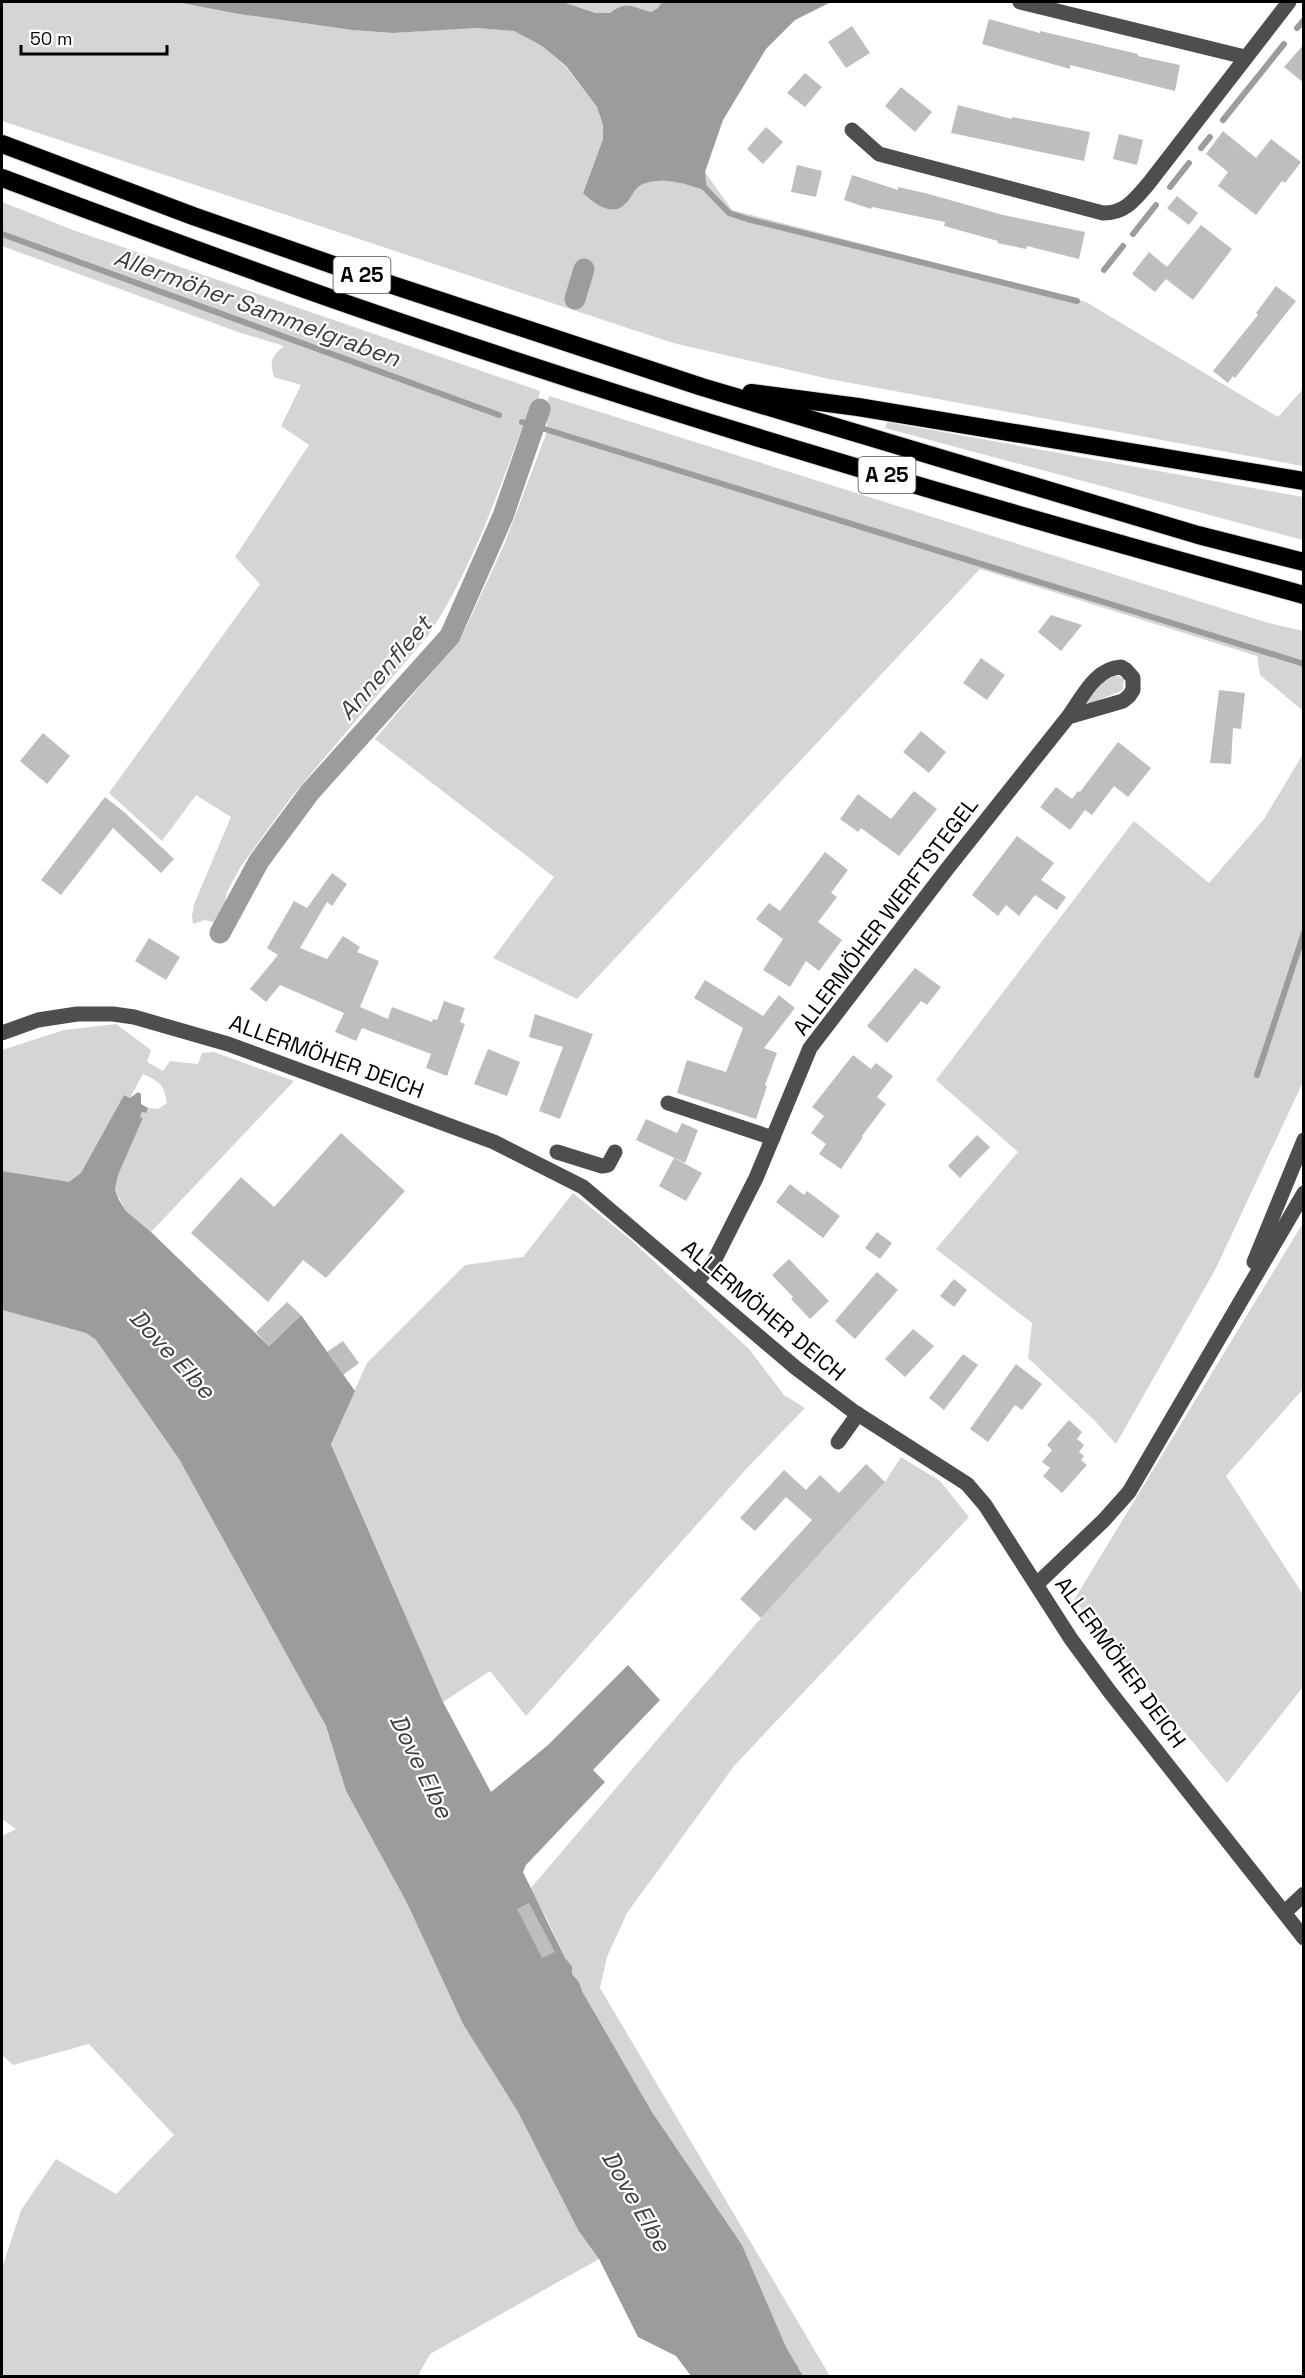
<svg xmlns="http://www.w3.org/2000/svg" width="1305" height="2378" font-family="'Space Grotesk',sans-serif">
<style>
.green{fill:#d5d5d5}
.water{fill:#9c9c9c}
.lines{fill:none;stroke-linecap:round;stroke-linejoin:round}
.stream{stroke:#9c9c9c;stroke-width:6}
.canal{stroke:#9c9c9c;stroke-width:21}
.building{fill:#bebebe}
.highway-casing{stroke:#dbdbdb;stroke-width:20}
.minor{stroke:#4e4e4e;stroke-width:15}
.highway{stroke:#000;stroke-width:18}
.labels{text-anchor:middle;stroke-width:4.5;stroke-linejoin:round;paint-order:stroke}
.shield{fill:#fff;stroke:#4c4c4c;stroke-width:1.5}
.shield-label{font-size:21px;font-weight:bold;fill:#000}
.street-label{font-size:22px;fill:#000;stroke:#fff}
.water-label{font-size:24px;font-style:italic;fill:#3d3d3d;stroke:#fff}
</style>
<rect width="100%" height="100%" fill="#fff"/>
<g class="green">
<path d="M2,2H176L239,14L352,30L393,33L477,28L514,31L542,46L566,67L597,107L603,125V139L583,192C594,204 614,217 627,202C632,196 635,187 643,184C664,176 687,183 707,191L705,172L732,210L1086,302L1278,417L1303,389V466L829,379L673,343L2,121Z"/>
<path d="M563,2H662L658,8L651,12C633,7 625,0 610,13H597Z"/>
<path d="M2,202L73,230L540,391L537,404L526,418C498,491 473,568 429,634L293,795L241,866L227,892L221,924L205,920L193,924L192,916L194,904L231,817L196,795L162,841L109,793L260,584L235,557L309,445L281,426L301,385L274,377C269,360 272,356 284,346L238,332L2,246Z"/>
<path d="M549,396L1265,622L1303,631V711L1260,675L1257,656L980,569L577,999L493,958L554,877L375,739L461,638L504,545L545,437C550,423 544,410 549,396Z"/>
<polygon points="887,422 1303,497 1303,540 885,428"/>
<polygon points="1116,675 1124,679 1123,690 1092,703 1086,703 1103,682"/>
<polygon points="1303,754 1303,1082 1215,1270 1116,1444 1093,1419 1028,1358 1032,1323 936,1249 1018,1152 936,1080 1134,821 1209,883 1264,819"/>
<path d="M116,1024L151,1050L147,1062L163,1071L170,1061L198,1064L202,1053L214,1052L294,1081L151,1232L126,1211L115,1190L118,1175L143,1118L140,1117L142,1112L146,1113L148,1108L158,1109L167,1103C164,1084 160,1082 143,1074L130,1098L124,1095L81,1174L69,1183L2,1171V1050L64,1030Z"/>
<polygon points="573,1193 631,1240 749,1349 784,1395 805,1408 748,1467 526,1716 490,1671 443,1702 331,1443 367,1363 465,1265 523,1257"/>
<polygon points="1303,1223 1303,1389 1226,1476 1304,1596 1303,1687 1227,1783 1074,1600"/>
<polygon points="2,1310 86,1333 96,1340 179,1459 326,1726 346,1791 407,1903 463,2024 518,2112 578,2230 599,2259 430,2354 418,2376 2,2376 2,2268 21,2210 56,2159 116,2194 174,2135 89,2044 13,2065 2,2055 2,1836 16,1829 2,1819"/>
<polygon points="901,1457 940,1481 969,1517 734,1766 627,1913 607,1957 600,1988 830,2376 803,2376 786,2347 742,2245 652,2112 582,1991 579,1982 572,1974 572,1966 565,1958 548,1921 530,1889 761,1618 885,1482"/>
</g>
<g class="water">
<path d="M176,2H563L596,13H610C626,0 632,7 651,12L658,8L662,2L829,3L795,20L766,49L723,120L705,172L707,191C687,184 664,176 643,184C633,188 632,199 624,205C611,217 592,202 583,193L603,139V125L597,107L566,66L542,46L514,31L477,28L393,33L352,30L239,14Z"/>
<polygon points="138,1092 141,1094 141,1104 148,1108 146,1113 142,1112 140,1117 143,1118 118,1175 115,1190 119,1200 126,1211 151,1232 269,1346 301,1315 355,1391 331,1444 443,1702 491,1792 548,1745 628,1665 660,1700 593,1770 605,1782 526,1865 523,1872 565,1958 572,1966 572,1974 579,1982 582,1991 652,2112 742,2245 786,2347 803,2376 691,2376 676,2356 638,2337 599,2259 578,2230 518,2112 463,2024 407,1903 346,1791 326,1726 179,1459 96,1340 86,1333 2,1310 2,1171 69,1182 81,1173 124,1095 130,1098"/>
</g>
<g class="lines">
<g class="stream">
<polyline points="1297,28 1304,20"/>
<polyline points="1223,120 1284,44"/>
<polyline points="1201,148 1210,137"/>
<polyline points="704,187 729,213 747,219 1077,301"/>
<polyline points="1170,187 1189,163"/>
<polyline points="2,234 499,415"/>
<polyline points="1133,234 1156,205"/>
<polyline points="1104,270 1123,246"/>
<polyline points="522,422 1304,664"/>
<polyline points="1257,1075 1304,933"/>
</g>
<g class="canal">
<polyline points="575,299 584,269"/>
<polyline points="220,933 259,861 310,792 450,636 503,516 540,409"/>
</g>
</g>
<g class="building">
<polygon points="989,19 1040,33 1040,31 1138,54 1138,56 1180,65 1175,91 1070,65 1070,69 982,44"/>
<polygon points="852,26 870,53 846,68 828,42"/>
<polygon points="1304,44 1304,83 1284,67"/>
<polygon points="805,73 822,87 805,107 787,93"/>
<polygon points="901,87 932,112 915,132 885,106"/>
<polygon points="958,105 1012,119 1012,117 1039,122 1090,132 1084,161 951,133"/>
<polygon points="766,127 783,142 763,164 747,149"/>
<polygon points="1223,131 1256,158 1271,139 1301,162 1285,183 1282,181 1256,215 1218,186 1228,172 1206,154"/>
<polygon points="1119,134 1143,140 1137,165 1113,159"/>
<polygon points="797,165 822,171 816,197 791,192"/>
<polygon points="852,175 898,190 898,187 925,193 1003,215 1085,232 1079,259 1027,246 1026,249 997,243 998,241 944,226 945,222 872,207 871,209 844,200"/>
<polygon points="1177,196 1198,213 1189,225 1167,208"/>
<polygon points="1201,225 1232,249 1193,300 1166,279 1155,292 1132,274 1149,252 1167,267"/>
<polygon points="1276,286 1296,301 1235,378 1233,376 1228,383 1213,371 1258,315 1256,313"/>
<polygon points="1051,615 1082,625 1061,651 1038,632"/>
<polygon points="981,658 1005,675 987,700 963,683"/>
<polygon points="1219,690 1245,693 1241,729 1233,728 1231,764 1210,763"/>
<polygon points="921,731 946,752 929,773 903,752"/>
<polygon points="43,733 70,756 47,784 20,761"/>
<polygon points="1118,742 1151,768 1128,797 1114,786 1092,815 1085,810 1070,830 1040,807 1056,787 1072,799 1078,791 1080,792"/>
<polygon points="914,791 937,809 899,856 861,828 858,832 840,819 858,794 891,819"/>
<polygon points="105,797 124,812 174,859 161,873 113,828 61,895 41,880"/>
<polygon points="1017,836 1054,863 1041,880 1066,897 1057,910 1035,895 1019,916 1006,905 998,916 972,895"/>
<polygon points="825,852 848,870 831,893 837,897 818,922 842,940 819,971 806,961 790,987 763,970 783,939 756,919 769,903 780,911"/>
<polygon points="332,873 347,884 332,906 327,902 300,948 327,959 343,936 360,947 357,952 379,961 360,1007 388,1019 392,1007 432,1022 433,1019 437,1020 444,1001 465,1008 460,1022 465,1024 447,1076 426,1068 431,1054 362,1028 356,1041 335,1032 344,1013 280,985 266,1002 250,989 278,955 267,948 294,901 307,908"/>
<polygon points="149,938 180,957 166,980 135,961"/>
<polygon points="915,968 941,987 927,1005 921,1001 887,1043 867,1026"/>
<polygon points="705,980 763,1016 779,995 795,1008 764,1048 777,1053 765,1085 767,1086 756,1119 677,1093 687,1060 726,1072 743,1028 694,998"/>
<polygon points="535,1014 593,1034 560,1119 539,1111 563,1047 529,1037"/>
<polygon points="488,1049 520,1062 507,1096 474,1084"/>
<polygon points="853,1055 871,1069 876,1063 893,1076 877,1097 886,1104 862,1136 863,1137 841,1169 819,1154 826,1144 811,1133 824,1116 812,1107"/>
<polygon points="646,1119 677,1133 682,1123 698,1130 685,1163 636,1140"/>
<polygon points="341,1133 405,1191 326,1278 303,1260 268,1302 191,1233 241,1177 274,1207"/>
<polygon points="977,1135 990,1147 960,1178 948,1166"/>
<polygon points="674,1158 702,1173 686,1201 659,1186"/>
<polygon points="790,1184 804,1195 807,1191 840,1216 823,1238 776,1202"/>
<polygon points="877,1232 892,1243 880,1259 865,1248"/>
<polygon points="789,1259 829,1301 810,1319 791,1299 793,1297 772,1275"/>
<polygon points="877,1272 898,1290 855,1339 835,1321"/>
<polygon points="954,1279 967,1290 954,1307 940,1296"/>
<polygon points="287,1302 301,1315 269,1346 256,1332"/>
<polygon points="913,1329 934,1346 905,1377 885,1359"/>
<polygon points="343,1341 359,1363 343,1375 327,1352"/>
<polygon points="963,1354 978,1365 944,1410 929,1398"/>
<polygon points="1016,1364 1042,1384 1022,1410 1015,1405 988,1442 970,1429"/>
<polygon points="1069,1420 1082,1432 1077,1439 1084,1445 1079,1452 1084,1456 1081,1460 1087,1465 1062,1493 1043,1476 1050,1468 1042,1462 1052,1450 1047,1445"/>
<polygon points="866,1464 885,1482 761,1618 740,1599 812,1520 786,1497 755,1531 740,1518 784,1470 806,1490 820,1475 839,1493"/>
<polygon points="529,1903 555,1952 542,1958 517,1909"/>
</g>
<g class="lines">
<defs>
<g id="highway">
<polyline points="2,144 193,216 362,275 702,387 1198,535 1304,562"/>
<path d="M2,178C117,221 233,264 350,305C664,414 984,507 1304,595"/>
<polyline points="751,393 858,407 1304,481"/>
</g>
</defs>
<use href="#highway" class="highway-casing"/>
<g class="minor">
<polyline points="1020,2 1245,57"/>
<path d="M852,130L879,154L1103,213C1126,213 1135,199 1149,183L1289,2"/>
<polyline points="2,1033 38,1020 77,1014 113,1014 134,1017 228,1044 494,1142 583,1187 796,1368 853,1411 967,1484 985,1505 1071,1639 1110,1692 1304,1938"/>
<polyline points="668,1103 773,1138"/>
<polyline points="557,1152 602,1166 608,1165 615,1152"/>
<polyline points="1254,1262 1304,1140"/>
<path d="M696,1283L714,1261L756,1178L810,1048L947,869L1068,717L1123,701L1129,696L1133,690V678L1126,670L1121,667C1095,668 1082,698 1068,717"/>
<polyline points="838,1442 858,1414"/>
<polyline points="1037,1584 1104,1520 1129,1492 1304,1193"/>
<polyline points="1285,1912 1304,1894"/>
</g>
<use href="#highway" class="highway"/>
</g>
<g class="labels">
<g class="shield">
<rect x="333.5" y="257" width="57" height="36" rx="4.5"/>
<rect x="858.5" y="457" width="57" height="36" rx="4.5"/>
</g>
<g class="shield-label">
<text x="362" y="282">A 25</text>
<text x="887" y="482">A 25</text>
</g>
<g class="street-label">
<text transform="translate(885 916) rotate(-53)" y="8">ALLERMÖHER WERFTSTEGEL</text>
<text transform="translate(327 1056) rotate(20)" y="8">ALLERMÖHER DEICH</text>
<text transform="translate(764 1310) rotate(40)" y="8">ALLERMÖHER DEICH</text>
<text transform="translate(1121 1662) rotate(54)" y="8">ALLERMÖHER DEICH</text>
</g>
<g class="water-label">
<text transform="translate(257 308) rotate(20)" y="8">Allermöher Sammelgraben</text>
<text transform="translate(385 668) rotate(-49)" y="8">Annenfleet</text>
<text transform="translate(172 1354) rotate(47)" y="8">Dove Elbe</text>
<text transform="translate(421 1766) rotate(64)" y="8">Dove Elbe</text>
<text transform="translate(636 2201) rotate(60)" y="8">Dove Elbe</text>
</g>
</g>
<rect width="1305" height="2378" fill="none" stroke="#000000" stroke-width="6"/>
<path d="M21 45v9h146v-9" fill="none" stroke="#000000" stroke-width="3"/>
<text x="30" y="45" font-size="18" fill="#000000" stroke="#ffffff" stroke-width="4.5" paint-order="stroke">50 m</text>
</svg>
